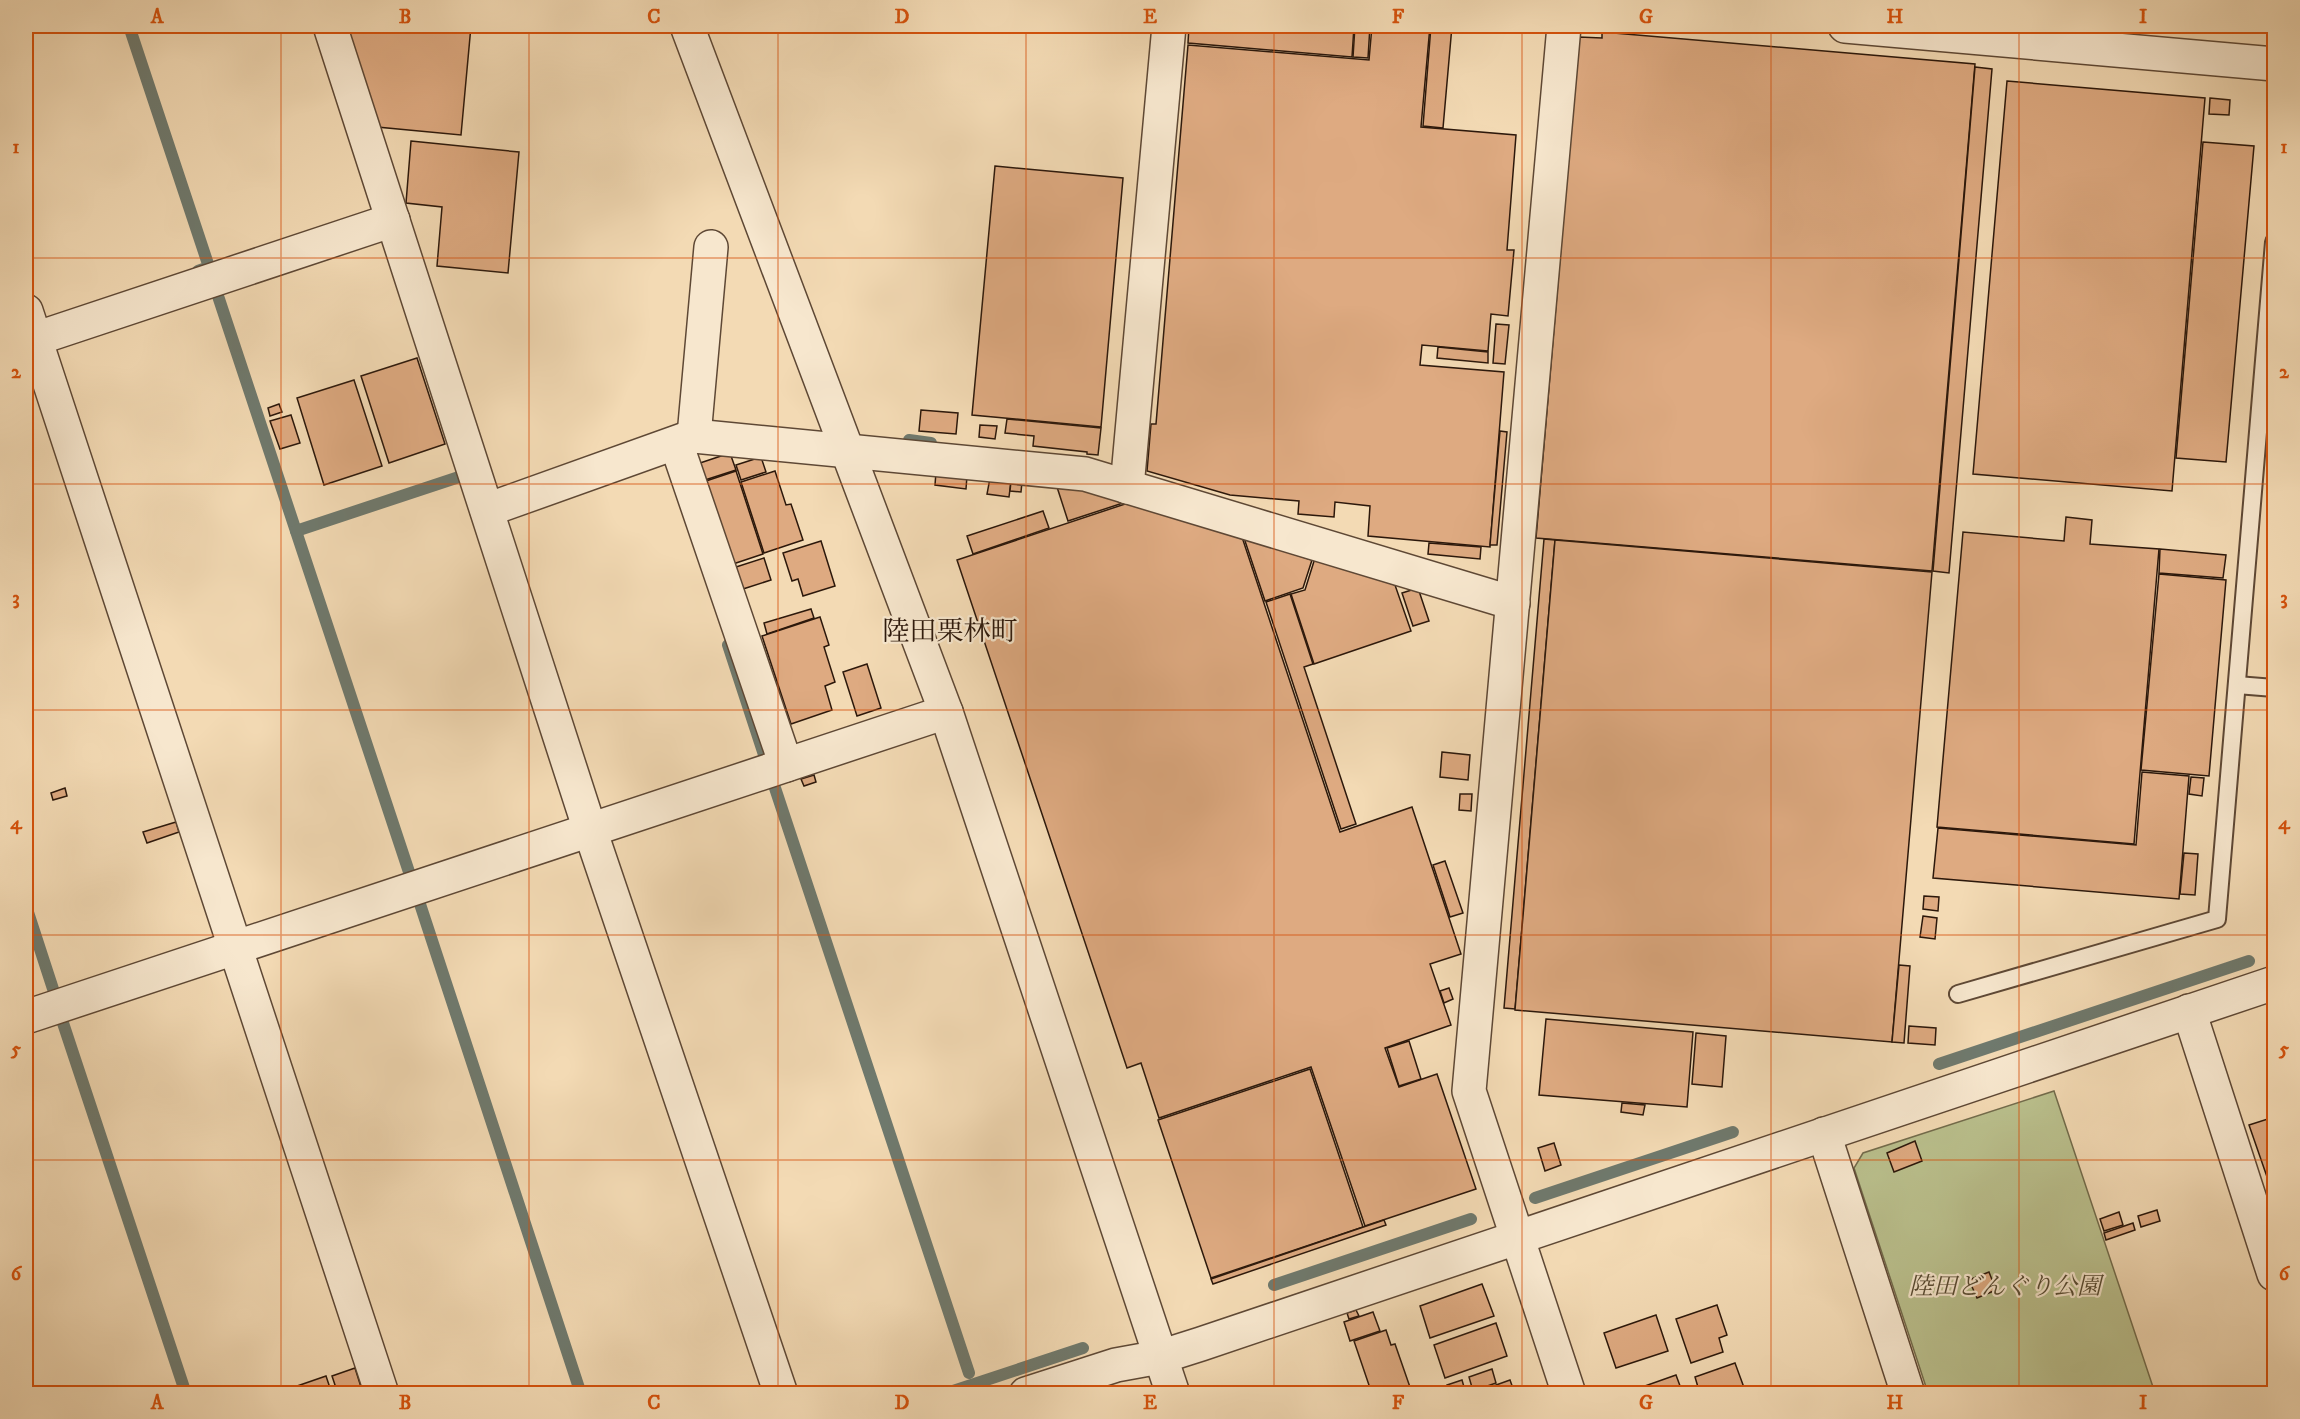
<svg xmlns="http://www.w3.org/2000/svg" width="2300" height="1419" font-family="'IM FELL DW Pica','Noto Serif JP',serif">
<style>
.green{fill:#bac08d;stroke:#736c4c;stroke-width:1.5}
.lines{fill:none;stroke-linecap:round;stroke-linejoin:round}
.stream{stroke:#6f796d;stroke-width:12}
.building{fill:#deaa81;stroke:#2c180b;stroke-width:1.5}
.service-casing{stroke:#5e4835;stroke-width:20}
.minor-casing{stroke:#5e4835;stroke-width:36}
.tertiary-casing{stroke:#5e4835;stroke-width:36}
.service{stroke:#f7e7ce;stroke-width:16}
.minor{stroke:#f7e7ce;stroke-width:33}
.tertiary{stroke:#f7e7ce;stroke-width:33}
.grid{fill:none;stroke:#d5520c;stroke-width:1.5;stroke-opacity:0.55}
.labels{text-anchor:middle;stroke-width:4.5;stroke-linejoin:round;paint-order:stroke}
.park-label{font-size:24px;font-style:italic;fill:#574a32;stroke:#f7e7ce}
.quarter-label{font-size:27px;fill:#2c180b;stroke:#f7e7ce}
.neatline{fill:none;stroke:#d5520c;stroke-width:2}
.grid-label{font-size:20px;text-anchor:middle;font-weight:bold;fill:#d5520c}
</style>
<rect width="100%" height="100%" fill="#f3dab4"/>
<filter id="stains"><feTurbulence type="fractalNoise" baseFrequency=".00333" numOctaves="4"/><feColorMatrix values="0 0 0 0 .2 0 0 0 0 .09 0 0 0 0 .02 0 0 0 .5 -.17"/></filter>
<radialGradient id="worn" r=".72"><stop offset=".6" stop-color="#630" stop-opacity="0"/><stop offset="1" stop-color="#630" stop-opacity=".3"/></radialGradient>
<polygon class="green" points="2054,1091 2155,1393 1928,1393 1854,1168 1863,1153"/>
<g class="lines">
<g class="stream">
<polyline points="129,26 209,267 198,271"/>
<polyline points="217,293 411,878"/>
<polyline points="909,440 931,443"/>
<polyline points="296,531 459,477"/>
<polyline points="728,645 765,758"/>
<polyline points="775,788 969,1373"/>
<polyline points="420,904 581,1394"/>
<polyline points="26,906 54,992"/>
<polyline points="63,1023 186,1394"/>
<polyline points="1939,1064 2249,961"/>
<polyline points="1535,1198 1733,1132"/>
<polyline points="1274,1285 1471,1219"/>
<polyline points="944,1394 1083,1348"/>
</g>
</g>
<g class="building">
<polygon points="343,26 471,26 461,135 377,127"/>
<polygon points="1189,26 1354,26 1352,57 1188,43"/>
<polygon points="1355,26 1370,26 1368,58 1353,57"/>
<polygon points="1372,26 1430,26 1421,127 1516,135 1507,250 1514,250 1508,316 1491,314 1488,351 1422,345 1420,365 1504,372 1490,547 1368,536 1370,506 1335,502 1334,517 1298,514 1299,501 1230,495 1147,471 1151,424 1156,424 1188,45 1369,60"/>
<polygon points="1431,26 1452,26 1443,128 1423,126"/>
<polygon points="1602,32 1975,64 1932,571 1536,538 1579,37 1602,38"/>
<polygon points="1975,67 1992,69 1949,573 1933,571"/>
<polygon points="2007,81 2205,98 2172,491 1973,474"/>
<polygon points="2210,98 2230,100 2229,115 2209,114"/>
<polygon points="411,141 519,152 508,273 437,266 442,207 406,203"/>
<polygon points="2203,142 2254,146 2226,462 2176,458"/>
<polygon points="995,166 1123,178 1101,427 972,415"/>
<polygon points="1496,324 1509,325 1505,364 1493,363"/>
<polygon points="1438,347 1488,352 1488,363 1437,358"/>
<polygon points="417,358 445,444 389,463 361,376"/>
<polygon points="354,380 382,466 324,485 297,398"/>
<polygon points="279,404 282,412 270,416 268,408"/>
<polygon points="921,410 958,413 956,434 919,431"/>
<polygon points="291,415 300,443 280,449 270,421"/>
<polygon points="1007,419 1101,428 1098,455 1087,454 1087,452 1033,446 1034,436 1005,433"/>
<polygon points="980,425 997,426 995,439 979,437"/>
<polygon points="1500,431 1507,432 1497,545 1490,545"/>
<polygon points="730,453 736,470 705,480 700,463"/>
<polygon points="761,457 766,472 741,480 736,465"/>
<polygon points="736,471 763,554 733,564 706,481"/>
<polygon points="775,471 786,505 791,504 803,540 764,553 741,482"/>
<polygon points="936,472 967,476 966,489 935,485"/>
<polygon points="990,478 1011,481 1009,497 987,494"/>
<polygon points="1011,481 1022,482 1021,492 1010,491"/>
<polygon points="1057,487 1090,490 1126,502 1068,521"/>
<polygon points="1128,503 1242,537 1340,832 1412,807 1461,954 1430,964 1451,1025 1385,1048 1399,1087 1437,1074 1476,1189 1365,1226 1311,1067 1159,1118 1141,1063 1127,1068 957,560"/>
<polygon points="1043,511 1049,528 973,554 967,536"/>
<polygon points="2066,517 2092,520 2090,544 2159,549 2134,844 1937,827 1963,532 2064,541"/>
<polygon points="1244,538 1312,560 1303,588 1265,601"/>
<polygon points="1544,539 1555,540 1515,1009 1504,1008"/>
<polygon points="1555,540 1932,572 1892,1042 1515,1010"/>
<polygon points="821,541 835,586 803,596 798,579 792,581 783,553"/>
<polygon points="1429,543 1481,547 1480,559 1428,554"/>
<polygon points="2160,549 2226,555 2223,578 2159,573"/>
<polygon points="764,558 771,580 743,589 736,567"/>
<polygon points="1315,558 1395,585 1411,631 1314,664 1291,594 1305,590"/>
<polygon points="2159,574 2226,580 2209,776 2141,770"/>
<polygon points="1418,588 1429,621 1413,626 1402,593"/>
<polygon points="1290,594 1313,664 1304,667 1356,824 1341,829 1266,602"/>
<polygon points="811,609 814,618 767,634 764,623"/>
<polygon points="820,617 829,645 824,647 835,682 825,686 832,710 791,724 762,636"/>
<polygon points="867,664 881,708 857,716 843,672"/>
<polygon points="1442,752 1470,755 1468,780 1440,777"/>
<polygon points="2142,772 2189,776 2179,899 1933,878 1938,828 2136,845"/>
<polygon points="814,775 816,782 804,786 801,779"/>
<polygon points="2191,777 2204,778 2202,796 2189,794"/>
<polygon points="65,788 67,796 53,800 51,793"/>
<polygon points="1460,794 1472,794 1471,811 1459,810"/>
<polygon points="176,822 179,832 147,843 143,832"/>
<polygon points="2184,853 2198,854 2195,895 2180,894"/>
<polygon points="1445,861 1463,913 1450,917 1433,865"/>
<polygon points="1924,896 1939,897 1938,911 1923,909"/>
<polygon points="1923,916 1937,918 1935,939 1920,937"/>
<polygon points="1899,965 1910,966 1904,1043 1892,1042"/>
<polygon points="1449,988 1453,999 1444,1003 1440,991"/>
<polygon points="1546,1019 1693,1032 1687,1107 1539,1095"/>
<polygon points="1909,1026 1936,1028 1935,1045 1908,1043"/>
<polygon points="1696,1033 1726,1036 1722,1087 1692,1084"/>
<polygon points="1409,1041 1421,1079 1399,1086 1387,1048"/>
<polygon points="1310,1069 1363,1227 1211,1278 1158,1120"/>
<polygon points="1622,1103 1645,1105 1643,1115 1621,1112"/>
<polygon points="2274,1117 2274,1197 2249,1125"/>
<polygon points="1915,1141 1922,1161 1894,1172 1887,1153"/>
<polygon points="1554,1143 1561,1165 1545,1171 1538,1148"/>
<polygon points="2157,1210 2160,1221 2141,1227 2138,1216"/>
<polygon points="2119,1212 2123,1225 2104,1231 2100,1219"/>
<polygon points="1384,1220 1386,1225 1213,1284 1211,1279"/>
<polygon points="2133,1223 2135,1230 2106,1240 2104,1233"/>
<polygon points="1989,1272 1996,1290 1977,1298 1969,1280"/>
<polygon points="1482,1284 1494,1316 1430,1338 1420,1306"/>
<polygon points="1717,1305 1727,1335 1719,1338 1723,1352 1691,1363 1676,1319"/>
<polygon points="1356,1310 1359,1316 1349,1319 1347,1313"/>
<polygon points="1373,1312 1380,1331 1350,1341 1344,1322"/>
<polygon points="1656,1315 1668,1351 1616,1368 1604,1333"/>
<polygon points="1496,1323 1507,1356 1445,1378 1434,1345"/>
<polygon points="1386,1330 1391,1345 1395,1344 1411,1390 1400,1394 1372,1394 1354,1341"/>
<polygon points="1735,1363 1746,1393 1700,1394 1695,1377"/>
<polygon points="355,1368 361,1387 338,1394 332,1376"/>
<polygon points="1492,1369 1496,1383 1473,1391 1469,1377"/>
<polygon points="1676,1375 1683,1394 1625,1394 1625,1393"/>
<polygon points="326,1376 332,1394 274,1394"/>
<polygon points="1462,1380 1466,1394 1450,1394 1447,1385"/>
<polygon points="1510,1380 1515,1394 1471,1394"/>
</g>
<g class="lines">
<defs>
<g id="service">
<polyline points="2237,685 2274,688"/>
<polyline points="1958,994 2217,919 2274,242"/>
</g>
<g id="minor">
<polyline points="330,26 590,830 781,1394"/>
<polyline points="1564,26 1469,1091 1569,1394"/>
<polyline points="1845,26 2274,64"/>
<polyline points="26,311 382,1394"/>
<polyline points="26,342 393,220"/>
<polyline points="694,436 711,247"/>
<polyline points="676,443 786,765"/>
<polyline points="1127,487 1169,26"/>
<polyline points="487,510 694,436 1085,474 1513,603"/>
<polyline points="2189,1011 2274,1274"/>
<polyline points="26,1017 946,712"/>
<polyline points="1824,1134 1908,1394"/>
<polyline points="1026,1394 1116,1365 1160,1357 1201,1344 2274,983"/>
</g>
<polyline id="tertiary" points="687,26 946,712 1173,1394"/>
</defs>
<use href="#service" class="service-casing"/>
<use href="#minor" class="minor-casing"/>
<use href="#tertiary" class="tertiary-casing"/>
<use href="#service" class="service"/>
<use href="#minor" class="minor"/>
<use href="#tertiary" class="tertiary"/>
</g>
<path class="grid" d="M281,26V1394M529,26V1394M778,26V1394M1026,26V1394M1274,26V1394M1522,26V1394M1771,26V1394M2019,26V1394M26,258H2274M26,484H2274M26,710H2274M26,935H2274M26,1160H2274"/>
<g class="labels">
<g class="park-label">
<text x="2005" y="1294">陸田どんぐり公園</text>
</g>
<g class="quarter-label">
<text x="950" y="640">陸田栗林町</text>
</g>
</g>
<rect width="2300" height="1419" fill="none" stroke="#f3dab4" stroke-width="66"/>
<rect x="33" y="33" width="2234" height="1353" class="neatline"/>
<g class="grid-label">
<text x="157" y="23">A</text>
<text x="405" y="23">B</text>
<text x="654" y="23">C</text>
<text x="902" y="23">D</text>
<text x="1150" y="23">E</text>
<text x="1398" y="23">F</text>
<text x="1646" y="23">G</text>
<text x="1895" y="23">H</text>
<text x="2143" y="23">I</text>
<text x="16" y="153">1</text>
<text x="2284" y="153">1</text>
<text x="16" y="378">2</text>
<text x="2284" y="378">2</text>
<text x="16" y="604">3</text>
<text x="2284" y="604">3</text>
<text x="16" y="829">4</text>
<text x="2284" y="829">4</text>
<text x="16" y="1055">5</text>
<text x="2284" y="1055">5</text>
<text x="16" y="1280">6</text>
<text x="2284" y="1280">6</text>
<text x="157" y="1409">A</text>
<text x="405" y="1409">B</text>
<text x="654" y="1409">C</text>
<text x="902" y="1409">D</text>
<text x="1150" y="1409">E</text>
<text x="1398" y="1409">F</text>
<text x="1646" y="1409">G</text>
<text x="1895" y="1409">H</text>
<text x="2143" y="1409">I</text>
</g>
<rect width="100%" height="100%" filter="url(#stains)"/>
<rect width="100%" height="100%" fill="url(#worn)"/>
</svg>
